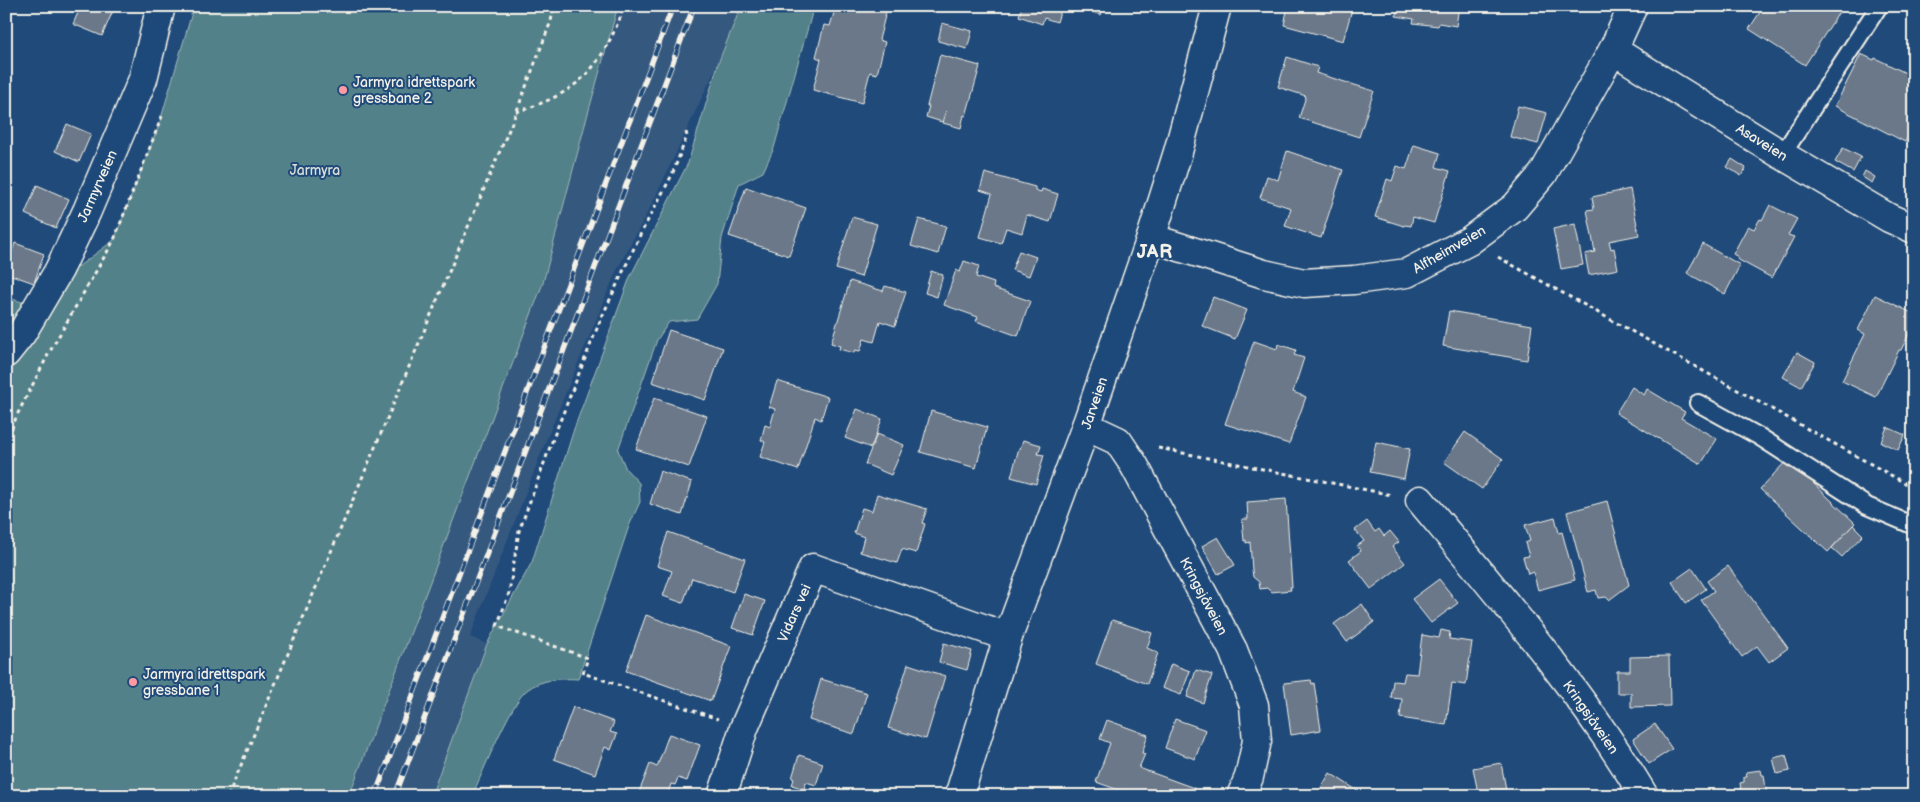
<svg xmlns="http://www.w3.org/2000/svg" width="1920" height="802" font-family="'Balsamiq Sans',sans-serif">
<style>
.built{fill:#36587f}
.green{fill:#52818a;stroke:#a3b9b9}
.building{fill:#6b788a;stroke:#f4f1e8}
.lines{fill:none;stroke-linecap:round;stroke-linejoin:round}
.lane-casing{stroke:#f4f1e8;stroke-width:20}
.street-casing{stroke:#f4f1e8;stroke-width:31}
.path{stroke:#f4f1e8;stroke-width:3;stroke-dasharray:4 4;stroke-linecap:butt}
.lane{stroke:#1f4a7a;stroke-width:16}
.street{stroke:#1f4a7a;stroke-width:28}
.rail-casing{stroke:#f4f1e8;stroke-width:5.5}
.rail{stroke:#1f4a7a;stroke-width:4;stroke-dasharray:11;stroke-linecap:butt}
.poi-dot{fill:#ff9aa2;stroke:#1f4a7a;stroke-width:2}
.labels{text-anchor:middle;stroke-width:4;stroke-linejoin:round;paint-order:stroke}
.poi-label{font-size:14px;fill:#f4f1e8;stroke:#1f4a7a;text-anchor:start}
.street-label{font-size:14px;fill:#f4f1e8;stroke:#1f4a7a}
.park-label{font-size:14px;fill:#dce0da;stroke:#1f4a7a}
.district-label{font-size:19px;font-weight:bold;letter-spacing:1px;fill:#f4f1e8;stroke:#1f4a7a}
</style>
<rect width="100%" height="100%" fill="#1f4a7a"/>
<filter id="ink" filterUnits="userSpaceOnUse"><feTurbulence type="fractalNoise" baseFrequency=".02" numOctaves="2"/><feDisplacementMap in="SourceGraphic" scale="10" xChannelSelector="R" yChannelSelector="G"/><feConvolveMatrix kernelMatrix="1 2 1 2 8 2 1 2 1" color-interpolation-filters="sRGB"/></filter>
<g filter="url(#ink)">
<polygon class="built" points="618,6 743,6 740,9 719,61 654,200 616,272 547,438 470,637 487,644 431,796 349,796 543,283 587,117"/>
<g class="green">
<polygon points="192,6 618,6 587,117 543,283 349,796 6,796 6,297 28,304 114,240 159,125 191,16"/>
<path d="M743,6H814L774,148L763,172L739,184L722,238L717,284L697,319L669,322L657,340L618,450L626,469L639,483L640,502L629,526L578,679C562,678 541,679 527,690C511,702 482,774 472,796H431L487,644L532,562L574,429L630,277L688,163L719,61L740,9Z"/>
</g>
<g class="building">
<polygon points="81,6 115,6 102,36 73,24"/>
<polygon points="836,6 863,6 886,12 879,40 885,42 877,74 870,72 862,103 813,90 821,59 816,57 824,25 830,26"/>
<polygon points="1022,6 1062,6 1057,22 1044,18 1042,24 1019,16"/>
<polygon points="1081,6 1104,6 1101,15 1083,9 1083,7"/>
<polygon points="1288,6 1353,6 1343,41 1284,25"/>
<polygon points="1398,6 1459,6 1456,26 1439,23 1438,26 1413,23 1414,19 1396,16"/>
<polygon points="1764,6 1843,6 1805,65 1749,29"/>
<polygon points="942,23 972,31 967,49 938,41"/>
<polygon points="1861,54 1874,60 1875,58 1914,77 1914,84 1911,90 1914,92 1914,141 1907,138 1905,142 1835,106"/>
<polygon points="940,55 980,66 966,116 964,115 961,128 943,123 946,111 942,122 926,117 929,106 927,106"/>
<polygon points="1287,57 1318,67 1316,73 1374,91 1359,137 1299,118 1306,96 1278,87"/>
<polygon points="1518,106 1547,113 1538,144 1510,137"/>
<polygon points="67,124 91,134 79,162 55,151"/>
<polygon points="1414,145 1440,153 1436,167 1450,171 1434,223 1413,217 1411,226 1405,225 1404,226 1375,217 1387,179 1392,181 1397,166 1406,169"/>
<polygon points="1843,148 1861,157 1853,172 1835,162"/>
<polygon points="1287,151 1343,170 1321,238 1285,226 1291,208 1260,198 1267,176 1278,180"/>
<polygon points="1732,159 1746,168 1741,176 1727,167"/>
<polygon points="1865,171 1875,177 1872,183 1862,177"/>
<polygon points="985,173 1035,187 1035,190 1041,192 1042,189 1058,194 1050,222 1027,215 1022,233 1006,228 1001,243 980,237 992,194 980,190"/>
<polygon points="37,185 69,199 56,228 25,214"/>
<polygon points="746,187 806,208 789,256 729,236"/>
<polygon points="1630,189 1639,235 1609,241 1611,249 1614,248 1618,269 1589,275 1585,254 1595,252 1587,210 1594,209 1592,197"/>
<polygon points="1770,205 1797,219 1788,235 1794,237 1772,278 1737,259 1738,257 1733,254 1748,226 1754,229 1760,219 1762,220"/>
<polygon points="852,217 877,224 861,277 836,269"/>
<polygon points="919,219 946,226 938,254 911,246"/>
<polygon points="1575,224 1583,265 1561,269 1553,229"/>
<polygon points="15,243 44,254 34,283 6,273 6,267"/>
<polygon points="1703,244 1740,265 1725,294 1687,273"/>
<polygon points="1019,251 1036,257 1029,276 1012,270"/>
<polygon points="964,261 979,266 976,277 994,283 993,288 1030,301 1018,336 976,321 978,317 944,305 956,270 960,272"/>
<polygon points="931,271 943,275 937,297 925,293"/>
<polygon points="850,281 883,291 885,286 906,292 895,326 880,321 874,342 864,339 860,351 855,350 854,353 839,349 840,346 831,343"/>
<polygon points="1875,295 1914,314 1914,324 1901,350 1899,350 1876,397 1842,381 1865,334 1858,330"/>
<polygon points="1213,297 1247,310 1235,339 1202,326"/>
<polygon points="1449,311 1532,325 1527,360 1443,346"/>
<polygon points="669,330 723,348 705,400 652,382"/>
<polygon points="1254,341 1277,349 1278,344 1296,350 1294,355 1304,358 1293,392 1306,397 1289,444 1225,424"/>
<polygon points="1797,352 1815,362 1801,387 1783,377"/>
<polygon points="777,381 828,397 821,420 815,417 798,470 760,457 765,442 761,440 765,425 770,427 775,409 769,407"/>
<polygon points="1632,387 1644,395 1647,389 1685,412 1681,418 1717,439 1701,464 1616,413"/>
<polygon points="654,398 707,416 689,467 636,449"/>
<polygon points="857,409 882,419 871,448 845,438"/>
<polygon points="931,411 987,427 976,468 920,452"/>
<polygon points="1887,427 1905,435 1898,450 1881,442"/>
<polygon points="1465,432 1503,459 1482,489 1444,462"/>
<polygon points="877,434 904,445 891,475 865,464"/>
<polygon points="1023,440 1041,445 1038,454 1044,455 1036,484 1011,477 1019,448 1020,449"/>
<polygon points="1376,442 1410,449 1404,479 1370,472"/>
<polygon points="1788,459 1855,523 1828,552 1760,489"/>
<polygon points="660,471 692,482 682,515 650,504"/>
<polygon points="877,494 927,509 922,523 925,524 916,553 902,549 897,563 860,552 864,537 854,533 862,508 872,511"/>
<polygon points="1286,499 1292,587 1290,587 1291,590 1271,592 1267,588 1260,589 1259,582 1253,577 1252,570 1250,542 1246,543 1246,540 1244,541 1242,519 1248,519 1247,502"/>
<polygon points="1607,501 1629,585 1609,600 1606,597 1598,598 1596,590 1588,592 1567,512"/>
<polygon points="1555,517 1559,533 1562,532 1575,580 1538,590 1533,572 1528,574 1523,557 1529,556 1525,543 1530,541 1525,525"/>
<polygon points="1367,521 1375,532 1379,529 1384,536 1390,531 1399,542 1392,547 1405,563 1371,589 1349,560 1361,551 1357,546 1364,541 1355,530"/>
<polygon points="1853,525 1863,535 1842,557 1832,548"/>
<polygon points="668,532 745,559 733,592 692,578 683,603 663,596 672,571 657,566"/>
<polygon points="1218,537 1235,565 1218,574 1202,546"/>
<polygon points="1728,566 1788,648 1769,662 1757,646 1742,657 1701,600 1714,591 1707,581"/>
<polygon points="1692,568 1706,589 1686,603 1672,582"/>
<polygon points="1439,579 1458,603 1431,623 1412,599"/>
<polygon points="744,594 765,601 753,635 732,628"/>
<polygon points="1362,604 1374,622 1347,642 1334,624"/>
<polygon points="646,615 731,646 711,701 626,671"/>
<polygon points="1112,620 1152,633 1147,648 1158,653 1147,684 1096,664"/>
<polygon points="1441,630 1450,632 1449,639 1472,642 1466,685 1452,683 1446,725 1400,718 1402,699 1391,698 1393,681 1403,682 1405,673 1417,674 1422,635 1439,638"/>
<polygon points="944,643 972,651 967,670 939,662"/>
<polygon points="1669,656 1670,706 1631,707 1631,693 1617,693 1617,671 1630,671 1630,657"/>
<polygon points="908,664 945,676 926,739 888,728"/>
<polygon points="1171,664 1190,671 1181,695 1162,688"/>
<polygon points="1196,670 1212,675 1203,703 1187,697"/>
<polygon points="821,679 867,693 854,734 809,720"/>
<polygon points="1311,680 1312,684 1314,683 1321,730 1291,735 1284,683"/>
<polygon points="573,707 614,722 610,732 617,734 611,750 605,747 595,774 554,759"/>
<polygon points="1175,719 1206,730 1195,759 1165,748"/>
<polygon points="1107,720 1148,735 1142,753 1145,754 1139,768 1194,788 1191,796 1126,796 1127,793 1096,782 1110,743 1100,739"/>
<polygon points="1655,724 1672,749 1649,764 1633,739"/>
<polygon points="669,734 700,745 687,781 678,778 675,785 671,784 667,796 638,795 650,764 657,767"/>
<polygon points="799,755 823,763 816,785 806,782 804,789 792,785 794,779 792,778"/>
<polygon points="1786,755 1790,771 1777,774 1773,758"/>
<polygon points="1501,763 1506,789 1478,793 1473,768"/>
<polygon points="1761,770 1762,775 1764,775 1767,796 1742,796 1740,783 1744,782 1744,777 1747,777 1746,772"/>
<polygon points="1330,773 1358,791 1355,796 1316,796"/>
<polygon points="1557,790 1558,795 1580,793 1580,796 1544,796 1544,791"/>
</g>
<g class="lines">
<defs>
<g id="lane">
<polyline points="1782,155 1879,6"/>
<polyline points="1698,403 1760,437 1867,506 1914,526"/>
</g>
<g id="street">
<polyline points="1613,50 1782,155 1889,218 1914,229"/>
<polyline points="1151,238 1264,274 1304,283 1354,280 1407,273 1469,241 1515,207 1543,174 1613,50 1633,6"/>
<polyline points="6,353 22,333 59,270 87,211 143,79 161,6"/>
<polyline points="1086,426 1118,441 1134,465 1233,650 1254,705 1257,741 1249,777 1241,796"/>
<path d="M1420,500C1499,595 1581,690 1644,796"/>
<polyline points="722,796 744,728 813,568 1008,637"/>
<polyline points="959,796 1008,637 1086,426 1151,238 1178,152 1217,6"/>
</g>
</defs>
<use href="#lane" class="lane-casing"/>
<use href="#street" class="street-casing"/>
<g class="path">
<path d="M516,112C582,92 600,68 625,6"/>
<polyline points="686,132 687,136 672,175 641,233 600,321 554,436 519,531 509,593 497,626 588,658 583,673 718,719"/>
<polyline points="1498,257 1914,488"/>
<polyline points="6,444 17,415 49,353 114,240 162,116"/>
<polyline points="1158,448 1392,495"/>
<polyline points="228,796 516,113 551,21 554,6"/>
</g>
<use href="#lane" class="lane"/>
<use href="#street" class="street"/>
<defs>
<g id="rail">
<polyline points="375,796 673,6"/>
<polyline points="395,796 694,6"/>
</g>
</defs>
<use href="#rail" class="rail-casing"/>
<use href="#rail" class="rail"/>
</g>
</g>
<g class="poi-dot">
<circle cx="343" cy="90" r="5"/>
<circle cx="133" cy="682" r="5"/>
</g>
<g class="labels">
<g class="poi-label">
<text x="353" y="87">Jarmyra idrettspark<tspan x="353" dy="16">gressbane 2</tspan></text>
<text x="143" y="679">Jarmyra idrettspark<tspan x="143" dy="16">gressbane 1</tspan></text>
</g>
<g class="street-label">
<text transform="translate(1762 142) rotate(32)" y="5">Asaveien</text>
<text transform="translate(97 186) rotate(-66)" y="5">Jarmyrveien</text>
<text transform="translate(1449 249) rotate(-30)" y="5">Alfheimveien</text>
<text transform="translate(1094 403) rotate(-71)" y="5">Jarveien</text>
<text transform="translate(1204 596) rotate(62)" y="5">Kringsjåveien</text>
<text transform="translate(794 613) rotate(-66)" y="5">Vidars vei</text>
<text transform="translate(1591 717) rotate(55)" y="5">Kringsjåveien</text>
</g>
<g class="park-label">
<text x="315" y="175">Jarmyra</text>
</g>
<g class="district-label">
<text x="1155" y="258">JAR</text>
</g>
</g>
<rect width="1920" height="802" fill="none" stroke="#1f4a7a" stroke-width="25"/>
<rect x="12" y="12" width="1895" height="777" fill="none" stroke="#f4f1e8" stroke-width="2" filter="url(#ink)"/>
</svg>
